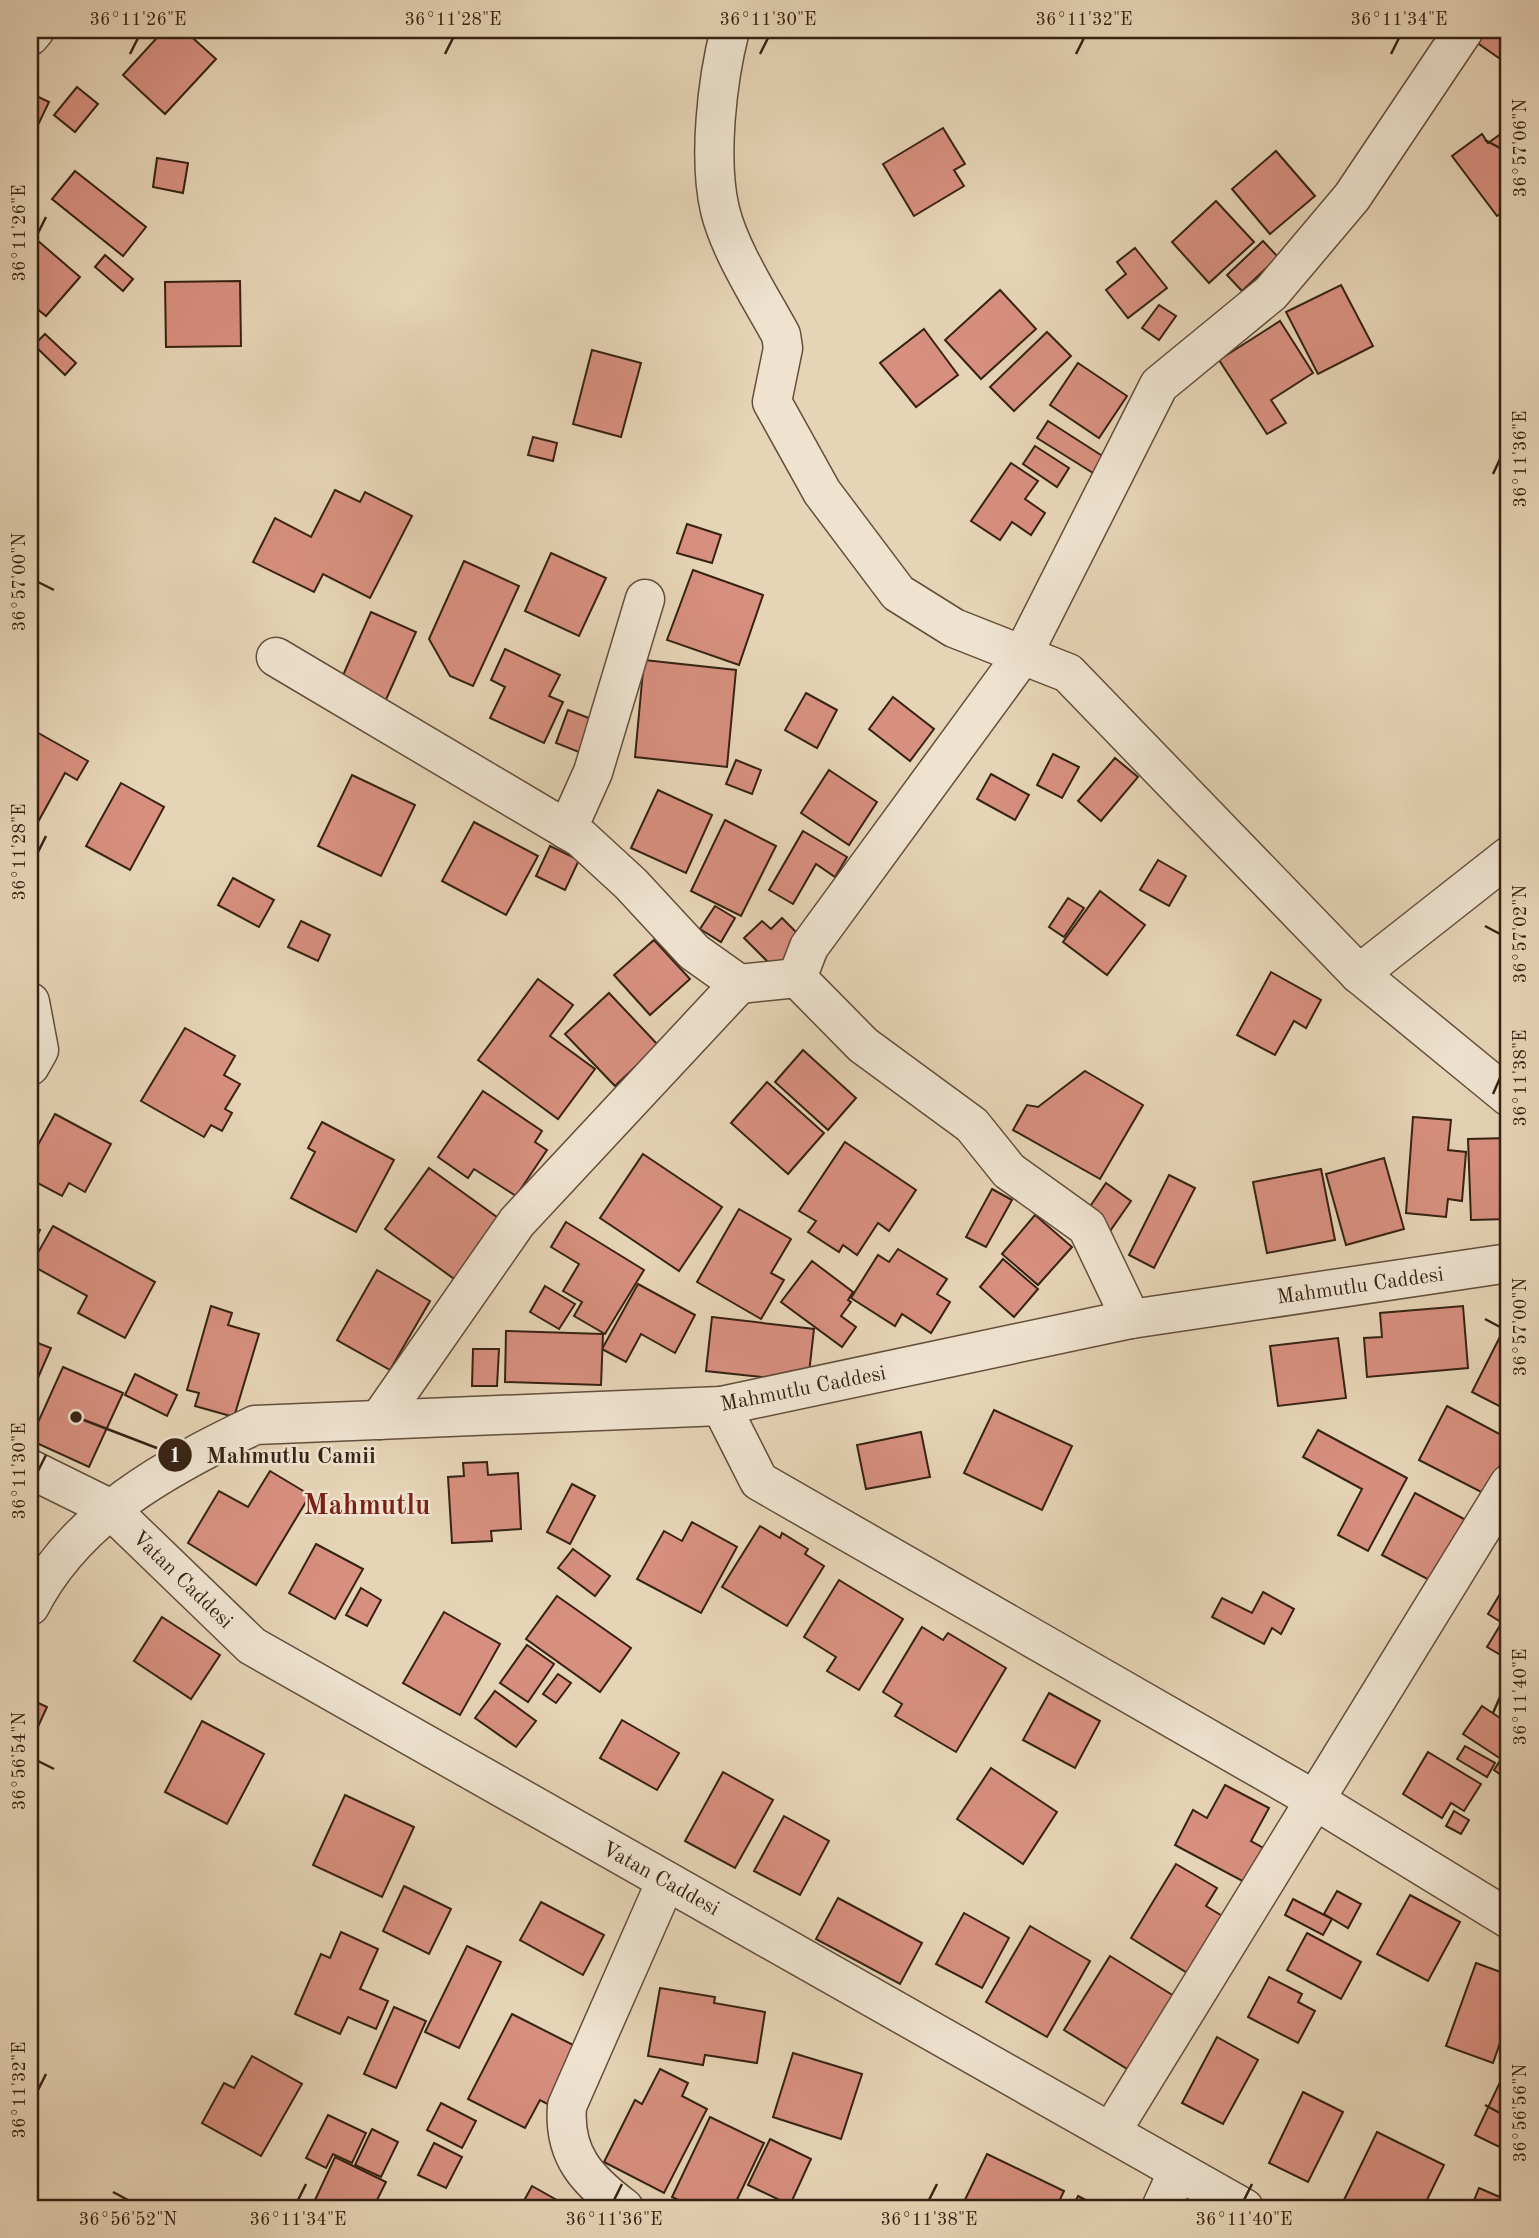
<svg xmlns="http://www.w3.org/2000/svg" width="1539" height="2238" font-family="'Old Standard TT',serif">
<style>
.building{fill:#d78f7f;stroke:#372213;stroke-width:2}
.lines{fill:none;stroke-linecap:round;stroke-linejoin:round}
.minor-casing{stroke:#634e3c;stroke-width:41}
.minor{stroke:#efe3d0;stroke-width:38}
.ticks{fill:none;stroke:#372213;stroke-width:2.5}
.labels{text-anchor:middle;stroke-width:5;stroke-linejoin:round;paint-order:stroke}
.street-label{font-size:21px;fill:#372213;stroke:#efe3d0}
.district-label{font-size:28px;font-weight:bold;fill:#7a1f14;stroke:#efe3d0}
.leader{fill:none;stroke:#372213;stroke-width:2.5}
.callout-dot{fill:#372213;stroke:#efe3d0;stroke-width:2.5}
.mark-label{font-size:21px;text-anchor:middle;font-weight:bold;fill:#fff}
.callout-label{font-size:23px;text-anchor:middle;font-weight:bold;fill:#372213;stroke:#efe3d0;stroke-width:5;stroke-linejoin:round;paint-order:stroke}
.neatline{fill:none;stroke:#372213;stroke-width:2.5}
.ticks-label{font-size:18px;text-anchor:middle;fill:#372213}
</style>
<rect width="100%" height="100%" fill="#e6d4b6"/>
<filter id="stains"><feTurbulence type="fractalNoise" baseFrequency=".00286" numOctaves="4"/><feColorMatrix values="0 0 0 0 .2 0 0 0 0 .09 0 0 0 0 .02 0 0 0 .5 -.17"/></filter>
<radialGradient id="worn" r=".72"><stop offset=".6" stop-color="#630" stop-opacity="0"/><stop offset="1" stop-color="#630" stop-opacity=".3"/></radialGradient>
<g class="building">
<polygon points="164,30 184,30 216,59 165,114 123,75"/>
<polygon points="1485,30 1509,31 1509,65 1476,42"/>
<polygon points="77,87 98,104 75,132 54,115"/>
<polygon points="30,93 49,102 38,125 30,121"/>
<polygon points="943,128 965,164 954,170 964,186 914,216 883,164"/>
<polygon points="1509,128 1509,208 1497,216 1452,156 1482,134 1488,143"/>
<polygon points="1276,151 1315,196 1270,234 1232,189"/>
<polygon points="157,158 188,163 183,193 153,187"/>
<polygon points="75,171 146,227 123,256 52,199"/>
<polygon points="1216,201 1254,242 1209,283 1172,242"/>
<polygon points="30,234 80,277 46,316 30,303"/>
<polygon points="1263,241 1278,257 1242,291 1227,275"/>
<polygon points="1135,248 1167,288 1128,318 1106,290 1126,274 1117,262"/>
<polygon points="105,255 133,279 123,291 95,267"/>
<polygon points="240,281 241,346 166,347 165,282"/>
<polygon points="1341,285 1373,346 1318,374 1286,312"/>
<polygon points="1000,290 1036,329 981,379 945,340"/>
<polygon points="1159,305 1176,316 1159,340 1142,328"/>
<polygon points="1280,321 1313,373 1271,400 1286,423 1267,434 1219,360"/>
<polygon points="924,329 958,375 916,407 880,363"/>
<polygon points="1047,332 1071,356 1014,411 990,387"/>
<polygon points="45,334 76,363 65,375 34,345"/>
<polygon points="592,350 641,363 621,437 573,424"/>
<polygon points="1078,363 1127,396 1099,438 1050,405"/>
<polygon points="1048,421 1104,457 1093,473 1037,438"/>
<polygon points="533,437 557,443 553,461 528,455"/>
<polygon points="1035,446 1069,468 1057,487 1023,464"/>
<polygon points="1011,463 1038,481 1025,499 1045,513 1031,535 1012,522 1000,540 971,521"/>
<polygon points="30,469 38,475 30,486"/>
<polygon points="335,490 360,502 365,492 412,516 370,598 323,574 314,592 253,562 275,518 311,537"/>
<polygon points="687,524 721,535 712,563 677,553"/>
<polygon points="551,553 606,578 579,636 525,611"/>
<polygon points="464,561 519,586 473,686 450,676 429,639"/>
<polygon points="693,570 763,595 739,665 667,640"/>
<polygon points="371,612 416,632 385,702 340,682"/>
<polygon points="505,649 560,675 549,696 563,702 544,743 490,718 505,687 491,680"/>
<polygon points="644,660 736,670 727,767 635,757"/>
<polygon points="806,693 837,710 817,748 785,730"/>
<polygon points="893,697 934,729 910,761 869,729"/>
<polygon points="568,710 602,723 589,756 556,743"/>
<polygon points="33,730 88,761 77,780 65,773 38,822 30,817 30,736"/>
<polygon points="1053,754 1079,767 1062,798 1037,785"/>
<polygon points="1115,758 1138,777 1101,821 1078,801"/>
<polygon points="736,760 761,770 752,794 726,784"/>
<polygon points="829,770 877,802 849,845 801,813"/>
<polygon points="991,774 1029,795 1015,820 977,799"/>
<polygon points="352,775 415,805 381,876 318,846"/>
<polygon points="121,783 164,807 130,870 86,846"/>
<polygon points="658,790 712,815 686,873 631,848"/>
<polygon points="725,820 776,846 741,916 691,891"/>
<polygon points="474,822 538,856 506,915 442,881"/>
<polygon points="803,831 847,857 835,877 816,864 793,904 769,890"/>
<polygon points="550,846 579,860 565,890 536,876"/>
<polygon points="1158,860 1186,876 1169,906 1140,890"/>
<polygon points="233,878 274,900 259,927 218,905"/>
<polygon points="1100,891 1145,925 1107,975 1063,942"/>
<polygon points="1068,898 1084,908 1064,937 1049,927"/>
<polygon points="715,906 735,918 721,942 700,929"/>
<polygon points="782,918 805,941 776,970 744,938 762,921 771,929"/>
<polygon points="301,921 330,935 318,961 288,947"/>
<polygon points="654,940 690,979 650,1015 614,975"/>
<polygon points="1271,972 1321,1000 1306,1028 1294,1021 1275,1055 1237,1035"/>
<polygon points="538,979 573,1005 550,1036 595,1069 558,1119 478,1060"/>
<polygon points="609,993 658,1045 615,1086 565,1034"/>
<polygon points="185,1028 235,1056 224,1075 240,1084 225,1109 232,1113 222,1131 211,1125 204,1137 141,1101"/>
<polygon points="803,1050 856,1098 828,1130 775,1082"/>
<polygon points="1085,1071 1143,1105 1100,1179 1013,1130 1027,1105 1038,1107"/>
<polygon points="767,1082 824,1133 788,1174 731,1123"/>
<polygon points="483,1091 542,1131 535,1142 547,1150 516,1196 474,1169 468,1178 438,1157"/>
<polygon points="55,1114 111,1144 85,1192 69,1183 62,1196 30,1179 30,1141 38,1145"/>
<polygon points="1413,1117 1451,1120 1448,1150 1466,1152 1462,1201 1448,1199 1446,1217 1406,1213"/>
<polygon points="322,1122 394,1160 356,1232 291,1198 315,1152 308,1148"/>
<polygon points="1509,1138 1509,1219 1471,1220 1468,1139"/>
<polygon points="845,1142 916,1190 889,1231 878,1223 857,1255 843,1245 839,1252 808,1232 816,1221 799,1211"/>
<polygon points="643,1154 722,1207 679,1271 600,1218"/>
<polygon points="1384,1158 1404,1229 1346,1245 1326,1174"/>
<polygon points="429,1168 501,1220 457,1281 385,1229"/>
<polygon points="1321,1169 1335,1240 1267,1253 1253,1182"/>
<polygon points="1169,1175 1195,1188 1154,1268 1129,1255"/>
<polygon points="1106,1183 1131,1201 1110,1231 1085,1214"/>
<polygon points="992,1189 1012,1200 986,1247 966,1237"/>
<polygon points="739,1209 791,1239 771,1273 784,1280 761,1319 697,1282"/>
<polygon points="1035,1215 1072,1247 1038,1285 1002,1254"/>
<polygon points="566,1222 644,1270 605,1334 574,1316 582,1302 563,1291 579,1264 551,1247"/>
<polygon points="30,1225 40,1230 30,1250"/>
<polygon points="53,1226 155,1282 125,1338 78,1313 87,1296 31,1265"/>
<polygon points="898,1249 947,1279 937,1294 950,1302 931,1333 902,1314 895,1326 851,1298 878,1255 889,1262"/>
<polygon points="1003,1259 1038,1289 1014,1317 980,1287"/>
<polygon points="812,1261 853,1292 848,1300 851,1302 841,1316 856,1327 842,1347 781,1302"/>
<polygon points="377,1270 430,1301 390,1370 337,1340"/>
<polygon points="638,1284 695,1315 675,1353 641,1334 626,1362 602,1349"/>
<polygon points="545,1286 575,1304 559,1329 530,1312"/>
<polygon points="211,1306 232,1313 228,1325 259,1334 234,1417 195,1406 199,1393 187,1390"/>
<polygon points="1463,1306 1468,1368 1367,1377 1364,1338 1382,1337 1380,1313"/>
<polygon points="712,1317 814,1329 808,1382 706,1371"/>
<polygon points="1509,1319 1509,1402 1507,1401 1503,1408 1472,1392"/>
<polygon points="506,1331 603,1334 601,1385 505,1382"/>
<polygon points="1338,1338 1346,1398 1278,1406 1270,1346"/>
<polygon points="30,1340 51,1348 30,1396"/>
<polygon points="473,1349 499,1349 497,1386 472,1386"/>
<polygon points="63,1367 123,1393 89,1467 30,1440"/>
<polygon points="135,1374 177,1395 167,1416 125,1395"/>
<polygon points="1447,1406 1509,1439 1509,1448 1485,1494 1419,1460"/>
<polygon points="994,1410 1072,1446 1042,1510 964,1473"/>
<polygon points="1318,1430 1407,1478 1368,1551 1338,1535 1362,1489 1303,1457"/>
<polygon points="921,1432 930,1477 866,1489 857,1445"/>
<polygon points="487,1462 488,1475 518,1473 521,1529 491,1531 492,1541 452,1543 448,1477 464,1476 463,1463"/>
<polygon points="270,1471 310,1495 256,1585 188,1543 219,1491 248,1507"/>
<polygon points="572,1484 595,1496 570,1544 547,1532"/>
<polygon points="1415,1493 1466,1520 1433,1582 1382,1555"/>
<polygon points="692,1522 737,1547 701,1613 637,1579 664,1531 682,1541"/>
<polygon points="760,1526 780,1538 782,1533 808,1549 805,1554 824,1566 787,1626 722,1587"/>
<polygon points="316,1544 363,1569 335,1619 289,1593"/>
<polygon points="573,1549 610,1576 595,1596 558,1568"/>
<polygon points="1509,1579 1509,1627 1488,1614"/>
<polygon points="839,1580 903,1619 859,1690 827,1671 836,1657 804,1637"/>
<polygon points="361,1588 381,1600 367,1626 346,1615"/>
<polygon points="1263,1592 1294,1609 1281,1634 1272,1628 1264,1644 1212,1617 1222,1598 1252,1613"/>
<polygon points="557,1596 631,1648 600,1692 526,1639"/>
<polygon points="444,1612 500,1644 460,1715 403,1683"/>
<polygon points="162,1617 220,1655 191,1699 134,1661"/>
<polygon points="922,1627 943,1640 948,1633 1006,1668 956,1752 895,1716 902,1704 883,1692"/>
<polygon points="1499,1627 1509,1633 1509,1660 1487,1647"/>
<polygon points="527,1645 554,1664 528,1702 500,1683"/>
<polygon points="558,1674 571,1683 556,1703 543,1694"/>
<polygon points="495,1691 536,1721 516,1747 475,1718"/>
<polygon points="1049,1693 1100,1721 1075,1768 1023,1740"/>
<polygon points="30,1699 47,1707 30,1744"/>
<polygon points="1482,1706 1509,1724 1509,1769 1504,1777 1494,1770 1501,1759 1463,1734"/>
<polygon points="622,1720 679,1753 657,1790 600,1758"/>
<polygon points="202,1721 264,1754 227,1824 165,1792"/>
<polygon points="1465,1746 1495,1763 1487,1777 1457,1759"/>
<polygon points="1428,1752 1481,1784 1464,1811 1451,1803 1442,1818 1403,1794"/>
<polygon points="991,1768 1057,1812 1023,1864 957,1819"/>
<polygon points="723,1772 773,1800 735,1868 685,1841"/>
<polygon points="1225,1785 1269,1808 1251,1841 1267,1850 1248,1884 1175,1845 1193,1810 1207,1818"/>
<polygon points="345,1795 414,1827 382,1897 313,1865"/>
<polygon points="1454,1811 1469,1820 1461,1834 1446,1826"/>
<polygon points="784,1816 829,1841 800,1895 754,1871"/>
<polygon points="1176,1864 1217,1888 1206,1906 1224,1917 1189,1974 1131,1938"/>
<polygon points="404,1886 451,1909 429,1954 383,1931"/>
<polygon points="1337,1891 1361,1904 1348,1928 1324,1914"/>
<polygon points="1410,1895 1460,1922 1428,1981 1377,1954"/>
<polygon points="838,1898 922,1943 900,1984 816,1939"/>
<polygon points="1293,1899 1332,1919 1323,1935 1285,1915"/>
<polygon points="541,1902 604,1935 583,1975 520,1940"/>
<polygon points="964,1913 1009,1938 982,1988 936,1964"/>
<polygon points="1030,1926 1090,1961 1047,2037 986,2002"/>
<polygon points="341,1932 378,1949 360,1989 388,2001 376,2029 348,2017 340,2034 295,2014 321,1954 330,1958"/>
<polygon points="1307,1933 1361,1962 1341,1999 1287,1970"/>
<polygon points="467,1946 501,1962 459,2048 425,2032"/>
<polygon points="1110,1956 1174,1996 1129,2070 1064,2030"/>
<polygon points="1476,1963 1509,1975 1509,2017 1493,2063 1446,2046"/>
<polygon points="1269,1977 1302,1994 1298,2002 1315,2011 1298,2043 1248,2017"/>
<polygon points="660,1988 715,1997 714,2003 765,2012 757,2063 705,2055 703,2065 648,2056"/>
<polygon points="394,2007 426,2021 396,2088 364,2074"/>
<polygon points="512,2014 585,2051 555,2108 540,2100 525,2128 468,2099"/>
<polygon points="1217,2037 1258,2060 1223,2124 1182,2103"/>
<polygon points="793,2053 862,2074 841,2139 773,2117"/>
<polygon points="252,2056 302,2084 261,2156 202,2123 224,2083 234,2088"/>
<polygon points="660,2069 688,2083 682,2096 707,2109 664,2193 604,2162 635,2100 642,2104"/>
<polygon points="1501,2080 1509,2084 1509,2162 1504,2160 1508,2151 1475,2135"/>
<polygon points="1303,2092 1343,2112 1308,2182 1269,2163"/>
<polygon points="441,2103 476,2121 462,2148 427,2130"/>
<polygon points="328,2115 366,2133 352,2163 333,2154 326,2168 306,2158"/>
<polygon points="710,2117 764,2143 733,2208 695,2208 672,2197"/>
<polygon points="372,2129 398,2142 381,2177 355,2165"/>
<polygon points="1377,2132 1444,2165 1423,2208 1351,2208 1342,2204"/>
<polygon points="770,2139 811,2159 790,2205 748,2185"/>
<polygon points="434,2143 462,2157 446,2188 418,2175"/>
<polygon points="987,2154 1064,2191 1056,2208 961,2208"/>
<polygon points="335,2157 386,2182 373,2208 332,2208 315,2200"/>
<polygon points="532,2186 571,2208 520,2208"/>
<polygon points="1479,2188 1509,2201 1509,2208 1471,2208"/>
<polygon points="1078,2196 1101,2208 1072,2208"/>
</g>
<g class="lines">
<defs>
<g id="minor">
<path d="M730,30C717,80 708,159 720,210C730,251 761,298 781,335L783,348L772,402L822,492L898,593L954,628L1068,673L1359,974L1509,1097"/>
<polyline points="30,36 35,30"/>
<polyline points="276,657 581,838 631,884 694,952 739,984 797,978"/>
<polyline points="567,830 593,772 645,599"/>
<polyline points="1359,974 1509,856"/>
<polyline points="797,978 809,947 1022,656 1159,385 1271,293 1352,197 1464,30"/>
<polyline points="797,978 863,1045 972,1125 1009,1171 1087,1227 1131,1319"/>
<polyline points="30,1002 39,1050 30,1066"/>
<polyline points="721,1406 759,1481 1313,1799 1509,1919"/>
<polyline points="379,1420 517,1222 739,984"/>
<polyline points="30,1469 109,1508 252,1646 1244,2208"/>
<path d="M30,1606C76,1516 167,1467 255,1425L721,1406L1131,1319L1509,1263"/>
<polyline points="1111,2132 1509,1484"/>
<path d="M624,2208C587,2180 563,2155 567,2106L666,1881"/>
<polyline points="1161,2208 1178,2171"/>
</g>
</defs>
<use href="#minor" class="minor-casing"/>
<use href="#minor" class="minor"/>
</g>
<path class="ticks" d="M130,54L138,38M445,54L453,38M760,54L768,38M1076,54L1084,38M1391,54L1399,38M1485,140L1500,148M38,233L46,217M1493,474L1500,459M38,582L54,590M38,852L46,836M1485,926L1500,934M1493,1094L1500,1078M1485,1319L1500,1327M38,1471L46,1455M1493,1713L1500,1697M38,1761L54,1769M38,2090L46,2074M1485,2105L1500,2113M113,2192L128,2200M298,2200L306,2184M614,2200L622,2184M929,2200L937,2184M1244,2200L1252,2184"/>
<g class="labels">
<g class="street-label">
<text transform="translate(1360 1285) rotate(-8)" y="7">Mahmutlu Caddesi</text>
<text transform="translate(803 1388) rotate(-11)" y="7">Mahmutlu Caddesi</text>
<text transform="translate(183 1579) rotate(44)" y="7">Vatan Caddesi</text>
<text transform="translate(661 1878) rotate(29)" y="7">Vatan Caddesi</text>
</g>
<g class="district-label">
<text x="367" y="1514">Mahmutlu</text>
</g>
</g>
<path class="leader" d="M76 1417L175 1455"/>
<g class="callout-dot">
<circle cx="76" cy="1417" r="7"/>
<circle cx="175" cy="1455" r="18"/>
</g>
<g class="mark-label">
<text x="175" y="1462">1</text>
</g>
<g class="callout-label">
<text x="291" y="1463">Mahmutlu Camii</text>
</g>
<rect width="1539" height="2238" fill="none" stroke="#e6d4b6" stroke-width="77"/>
<rect x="38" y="38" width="1462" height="2162" class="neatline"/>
<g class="ticks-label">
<text x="138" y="25">36°11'26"E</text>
<text x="453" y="25">36°11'28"E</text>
<text x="768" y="25">36°11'30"E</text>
<text x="1084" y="25">36°11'32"E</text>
<text x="1399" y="25">36°11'34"E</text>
<text transform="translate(1520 148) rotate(-90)" y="6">36°57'06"N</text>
<text transform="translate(19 233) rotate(-90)" y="6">36°11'26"E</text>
<text transform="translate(1520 459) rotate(-90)" y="6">36°11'36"E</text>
<text transform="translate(19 582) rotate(-90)" y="6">36°57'00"N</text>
<text transform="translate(19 852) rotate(-90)" y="6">36°11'28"E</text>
<text transform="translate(1520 934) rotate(-90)" y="6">36°57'02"N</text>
<text transform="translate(1520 1078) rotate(-90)" y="6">36°11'38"E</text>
<text transform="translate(1520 1327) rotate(-90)" y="6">36°57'00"N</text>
<text transform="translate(19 1471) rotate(-90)" y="6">36°11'30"E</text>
<text transform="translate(1520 1697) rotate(-90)" y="6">36°11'40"E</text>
<text transform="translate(19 1761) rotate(-90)" y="6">36°56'54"N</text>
<text transform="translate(19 2090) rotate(-90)" y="6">36°11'32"E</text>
<text transform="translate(1520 2113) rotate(-90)" y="6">36°56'56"N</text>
<text x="128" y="2225">36°56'52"N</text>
<text x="298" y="2225">36°11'34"E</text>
<text x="614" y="2225">36°11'36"E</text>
<text x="929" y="2225">36°11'38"E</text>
<text x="1244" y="2225">36°11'40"E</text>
</g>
<rect width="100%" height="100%" filter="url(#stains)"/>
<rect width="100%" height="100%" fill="url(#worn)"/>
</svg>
